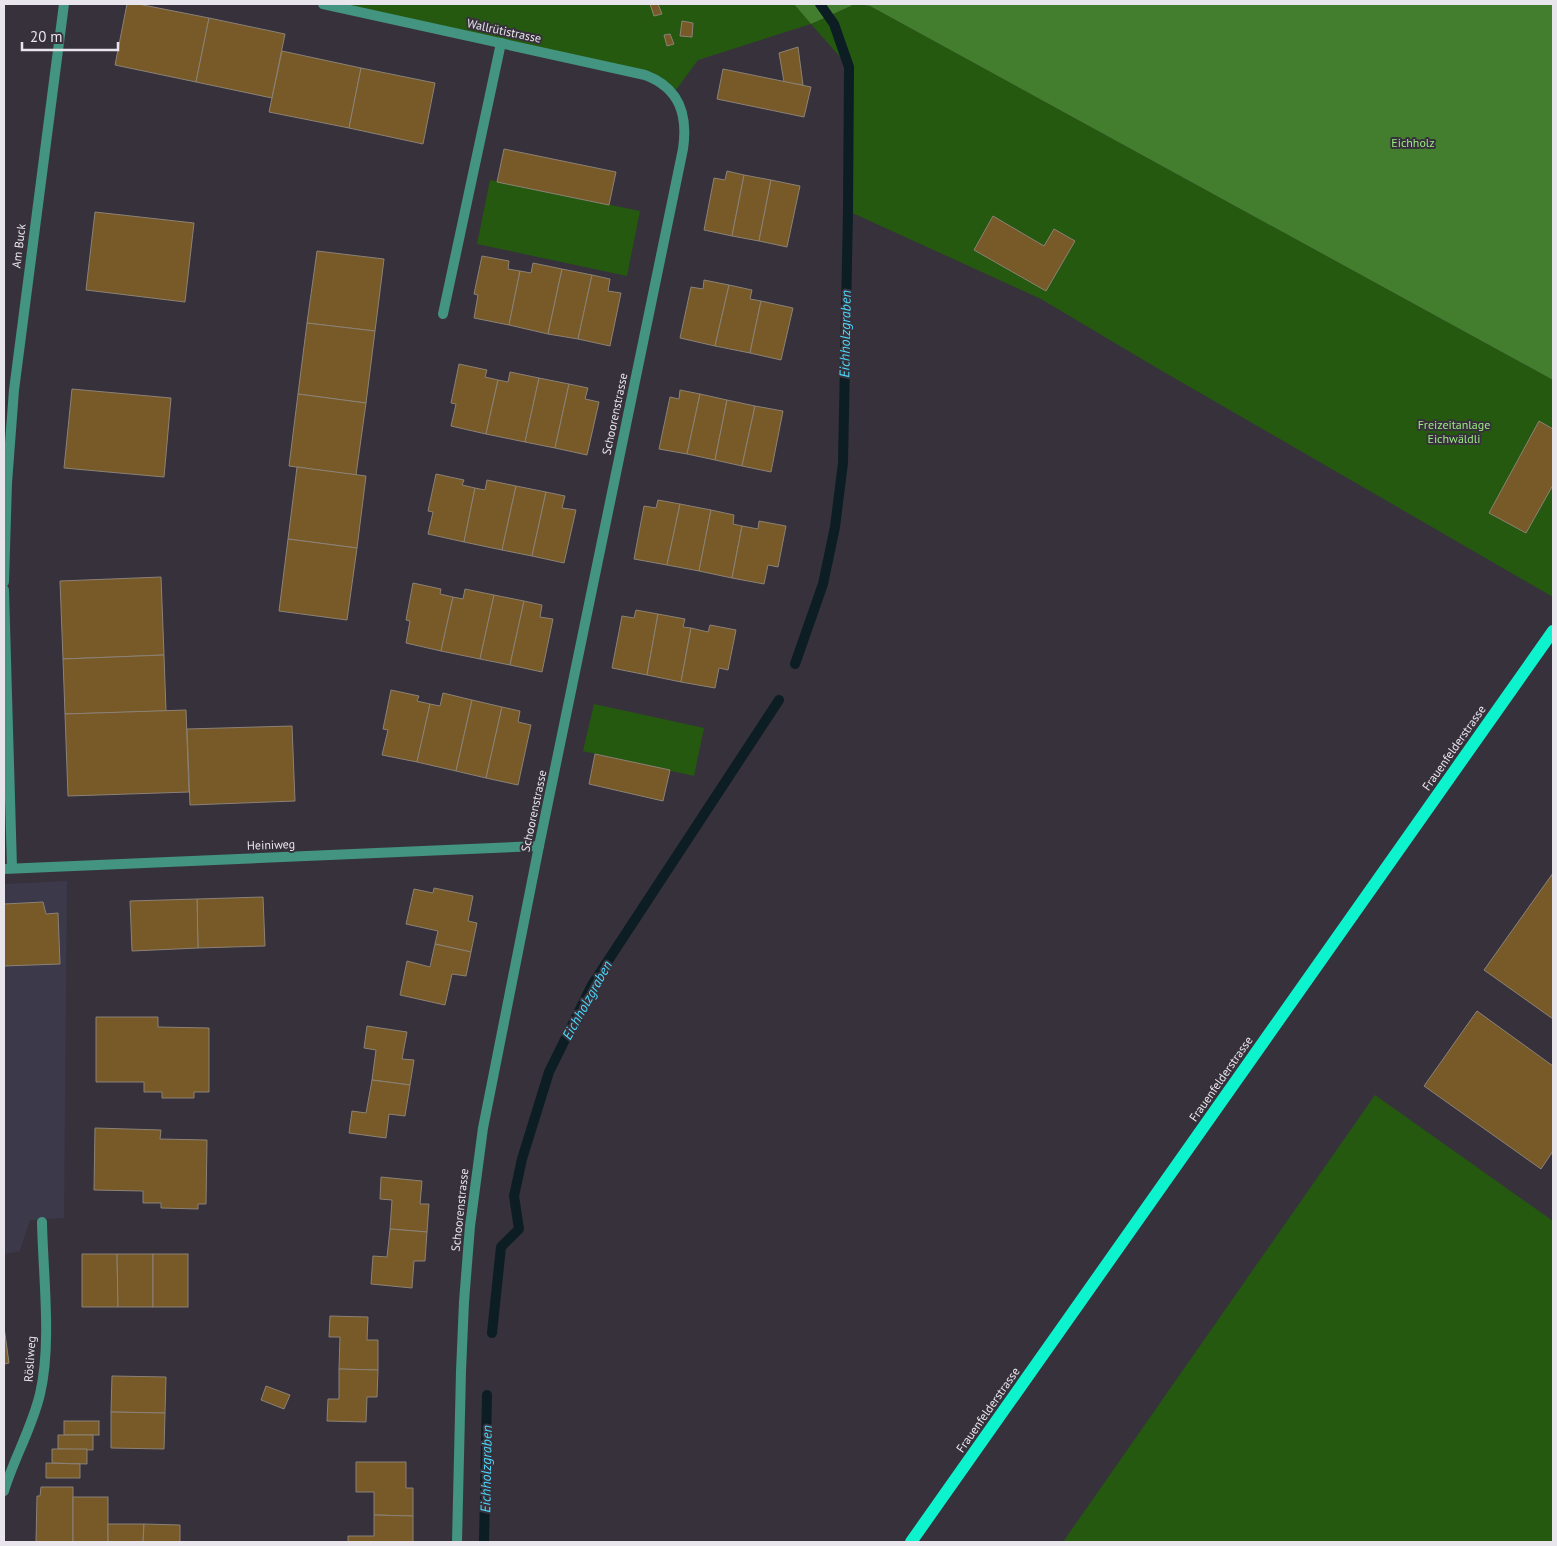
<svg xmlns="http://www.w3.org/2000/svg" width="1557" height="1546" font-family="'PT Sans',sans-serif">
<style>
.education{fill:#3c394a}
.green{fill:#255910}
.forest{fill:#437e2e}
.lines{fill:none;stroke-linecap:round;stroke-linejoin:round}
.stream{stroke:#0c1e23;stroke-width:10}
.building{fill:#785928;stroke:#8b8276}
.service{stroke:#439481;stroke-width:10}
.minor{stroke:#439481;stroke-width:10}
.primary{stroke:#0df3ce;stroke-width:12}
.labels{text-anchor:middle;stroke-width:4;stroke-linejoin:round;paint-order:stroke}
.street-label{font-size:12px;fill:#e9e5ec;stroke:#37313c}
.park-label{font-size:12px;fill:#9aea81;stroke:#37313c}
.water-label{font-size:14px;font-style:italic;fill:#4bd8fb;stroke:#37313c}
</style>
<rect width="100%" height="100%" fill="#37313c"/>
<polygon class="education" points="67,881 64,1218 30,1220 20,1251 4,1254 4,884"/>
<g class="green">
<polygon points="340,4 794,4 811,24 853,5 858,4 870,6 1553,380 1553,597 1157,368 1041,299 848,211 849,67 811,24 698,60 673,94 661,82"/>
<polygon points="490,180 640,211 627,276 477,244"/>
<polygon points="594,704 704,728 694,776 583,751"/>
<polygon points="1375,1095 1553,1221 1553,1542 1063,1542"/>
</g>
<polygon class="forest" points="794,4 1553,4 1553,380 870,6 858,4 853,5 811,24"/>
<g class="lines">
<g class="stream">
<polyline points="795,664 823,584 835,527 843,463 848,211 849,67 834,24 820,4"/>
<polyline points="492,1333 501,1247 519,1229 514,1196 522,1159 549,1072 592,985 779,700"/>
<polyline points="484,1542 487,1395"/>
</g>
</g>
<g class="building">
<polygon points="127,4 138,4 209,18 196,82 115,65"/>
<polygon points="650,4 658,4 662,14 654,16"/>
<polygon points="209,18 285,34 272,98 196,82"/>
<polygon points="682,21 693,23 692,37 680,36"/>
<polygon points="670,34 674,44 667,46 664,35"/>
<polygon points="798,47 803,85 784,82 779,53"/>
<polygon points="282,51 361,68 349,128 269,112"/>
<polygon points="361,68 435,83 423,144 349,128"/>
<polygon points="723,69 811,87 804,117 717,99"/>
<polygon points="504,149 616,172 609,205 497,182"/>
<polygon points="727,171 744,175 732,236 704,230 714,178 725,180"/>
<polygon points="744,175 771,180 759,241 732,236"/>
<polygon points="771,180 800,186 787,247 759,241"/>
<polygon points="95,212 194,223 185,302 86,290"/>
<polygon points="993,216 1044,246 1054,229 1075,241 1046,291 974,250"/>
<polygon points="317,251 384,259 375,331 307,323"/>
<polygon points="482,256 509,261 508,269 520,271 509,325 474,318 478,295 474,294"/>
<polygon points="533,263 562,269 548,334 509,325 520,271 531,273"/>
<polygon points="562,269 592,275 578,339 548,334"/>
<polygon points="592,275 610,279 608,291 621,293 610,346 578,339"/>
<polygon points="704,280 729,285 715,346 680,338 691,287 703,289"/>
<polygon points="729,285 752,290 750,299 761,301 750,353 715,346"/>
<polygon points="761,301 793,308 781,360 750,353"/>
<polygon points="307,323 375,331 366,403 298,394"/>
<polygon points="459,364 487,370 485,377 498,380 486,434 451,426 456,404 451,403"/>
<polygon points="510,372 539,378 525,442 486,434 498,380 508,382"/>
<polygon points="539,378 569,384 555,448 525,442"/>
<polygon points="569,384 588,388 585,399 599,402 587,455 555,448"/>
<polygon points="72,389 171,398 164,477 64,468"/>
<polygon points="680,390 700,394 687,454 659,449 670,397 679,399"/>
<polygon points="298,394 366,403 356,475 289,466"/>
<polygon points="700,394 727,400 715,460 687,454"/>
<polygon points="727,400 755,406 742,466 715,460"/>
<polygon points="755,406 783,411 771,472 742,466"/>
<polygon points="1539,421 1553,429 1553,485 1526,533 1489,513"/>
<polygon points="297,467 366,476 357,548 288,539"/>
<polygon points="436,474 464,480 462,485 475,488 464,542 428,534 433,512 428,511"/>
<polygon points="487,480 516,486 502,550 464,542 475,488 485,490"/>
<polygon points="516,486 546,492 532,556 502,550"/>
<polygon points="546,492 565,496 562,508 576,510 564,563 532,556"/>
<polygon points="658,500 680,504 667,565 634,559 644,506 656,508"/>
<polygon points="680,504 711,510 699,571 667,565"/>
<polygon points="711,510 734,515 733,524 742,526 732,578 699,571"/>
<polygon points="759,521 786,526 778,567 768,565 764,584 732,578 742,526 758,529"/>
<polygon points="288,539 357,548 347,620 279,611"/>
<polygon points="161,577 164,655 63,659 60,581"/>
<polygon points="413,583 441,589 440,594 453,597 441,651 406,643 410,621 406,620"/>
<polygon points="465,589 494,595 480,659 441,651 453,597 463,599"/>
<polygon points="494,595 524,601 510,665 480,659"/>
<polygon points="524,601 542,605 540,617 553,619 542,672 510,665"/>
<polygon points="636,610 658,614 647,675 612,668 622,616 634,618"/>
<polygon points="658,614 685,619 683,627 691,628 681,682 647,675"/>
<polygon points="710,625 736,630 728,670 719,668 715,688 681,682 691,628 708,632"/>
<polygon points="164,655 166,711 65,714 63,659"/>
<polygon points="391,690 419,696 417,701 430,704 417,762 382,755 388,730 383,729"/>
<polygon points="443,693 472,700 456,771 417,762 430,704 440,706"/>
<polygon points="472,700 502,707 486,778 456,771"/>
<polygon points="502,707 520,711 518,722 531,725 518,785 486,778"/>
<polygon points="186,710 189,792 68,796 65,714"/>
<polygon points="292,726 295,801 190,805 187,729"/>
<polygon points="595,754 670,770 663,801 589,784"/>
<polygon points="1553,873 1553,1019 1484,970"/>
<polygon points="434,888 473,896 468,921 477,923 471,952 435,944 438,931 406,924 414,889 433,893"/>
<polygon points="263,897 265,946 198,948 197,899"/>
<polygon points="197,899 198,948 132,951 130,901"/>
<polygon points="43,902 46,914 58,913 60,964 4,966 4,904"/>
<polygon points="435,944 471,952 466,976 452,974 445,1005 400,995 407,961 430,967"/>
<polygon points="1477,1011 1553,1066 1553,1151 1541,1169 1424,1086"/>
<polygon points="96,1017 158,1017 158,1027 209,1028 209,1092 194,1092 194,1098 162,1098 162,1092 144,1092 144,1082 96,1082"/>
<polygon points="367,1026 407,1032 402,1059 414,1060 410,1085 372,1080 376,1050 364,1048"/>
<polygon points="372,1080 410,1085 405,1116 389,1114 386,1138 349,1133 352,1111 366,1113"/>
<polygon points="95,1128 161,1130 160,1139 207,1140 206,1204 198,1204 198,1209 161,1208 161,1203 143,1203 143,1191 94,1190"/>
<polygon points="381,1177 422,1181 420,1204 429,1204 427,1232 390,1229 392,1200 380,1199"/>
<polygon points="390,1229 427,1232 425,1261 414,1261 412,1288 371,1284 373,1256 387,1257"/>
<polygon points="82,1254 117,1254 118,1307 82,1307"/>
<polygon points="117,1254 153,1254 153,1307 118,1307"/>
<rect x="153" y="1254" width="35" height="53"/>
<polygon points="330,1316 368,1317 367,1340 378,1340 378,1370 339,1369 340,1337 329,1337"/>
<polygon points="4,1327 9,1363 4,1364"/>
<polygon points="339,1369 378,1370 377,1397 367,1397 366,1422 327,1421 328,1399 339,1399"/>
<polygon points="112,1376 166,1377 165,1413 111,1412"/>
<polygon points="266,1386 290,1395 284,1409 261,1400"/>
<polygon points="111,1412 165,1413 164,1449 111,1448"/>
<rect x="64" y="1421" width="35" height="14"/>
<polygon points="58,1435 93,1435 93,1450 58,1449"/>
<polygon points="52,1449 87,1449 87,1464 52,1463"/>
<polygon points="356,1462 406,1462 406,1488 413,1488 413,1516 374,1515 374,1492 356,1492"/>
<polygon points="46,1463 80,1464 80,1478 46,1478"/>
<polygon points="41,1487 73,1487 73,1542 36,1542 37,1496 40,1496"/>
<rect x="73" y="1497" width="35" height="45"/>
<polygon points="374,1515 413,1516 413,1542 348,1542 348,1536 374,1536"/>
<polygon points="108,1524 144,1524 143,1542 108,1542"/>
<polygon points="144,1524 180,1525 180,1542 143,1542"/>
</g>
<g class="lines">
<polyline class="service" points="443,314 501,43"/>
<g class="minor">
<path d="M323,4L645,75C680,88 688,115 683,149L539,846L483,1128L470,1226L464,1302L461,1371L457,1542"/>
<polyline points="4,582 7,483 14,390 64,4"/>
<polyline points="4,590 12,868"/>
<polyline points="4,869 539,846"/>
<path d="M4,1491C14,1458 32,1428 40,1394C52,1343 43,1275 42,1222"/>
</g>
<polyline class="primary" points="911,1542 1553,631"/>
</g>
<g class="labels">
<g class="street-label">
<text transform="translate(504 31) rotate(12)" y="4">Wallrütistrasse</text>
<text transform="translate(19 246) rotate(-83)" y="4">Am Buck</text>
<text transform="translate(615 414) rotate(-78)" y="4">Schoorenstrasse</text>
<text transform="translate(1454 748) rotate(-55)" y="4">Frauenfelderstrasse</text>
<text transform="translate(534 811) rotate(-78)" y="4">Schoorenstrasse</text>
<text transform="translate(271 845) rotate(-2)" y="4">Heiniweg</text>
<text transform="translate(1221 1079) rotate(-55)" y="4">Frauenfelderstrasse</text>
<text transform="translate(460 1210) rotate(-84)" y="4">Schoorenstrasse</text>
<text transform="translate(30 1359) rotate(-86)" y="4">Rösliweg</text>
<text transform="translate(988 1410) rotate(-55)" y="4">Frauenfelderstrasse</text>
</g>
<g class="park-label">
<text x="1413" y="147">Eichholz</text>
<text x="1454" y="429">Freizeitanlage<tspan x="1454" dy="14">Eichwäldli</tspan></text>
</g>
<g class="water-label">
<text transform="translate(845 334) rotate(-89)" y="5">Eichholzgraben</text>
<text transform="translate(587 1000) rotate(-61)" y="5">Eichholzgraben</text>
<text transform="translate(486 1469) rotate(-89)" y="5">Eichholzgraben</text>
</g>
</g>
<rect width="1557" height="1546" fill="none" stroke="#e9e5ec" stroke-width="10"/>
<path d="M22 42v8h96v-8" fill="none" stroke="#e9e5ec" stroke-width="2.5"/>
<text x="30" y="42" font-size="15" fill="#e9e5ec" stroke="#37313c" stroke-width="4" paint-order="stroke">20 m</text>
</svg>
